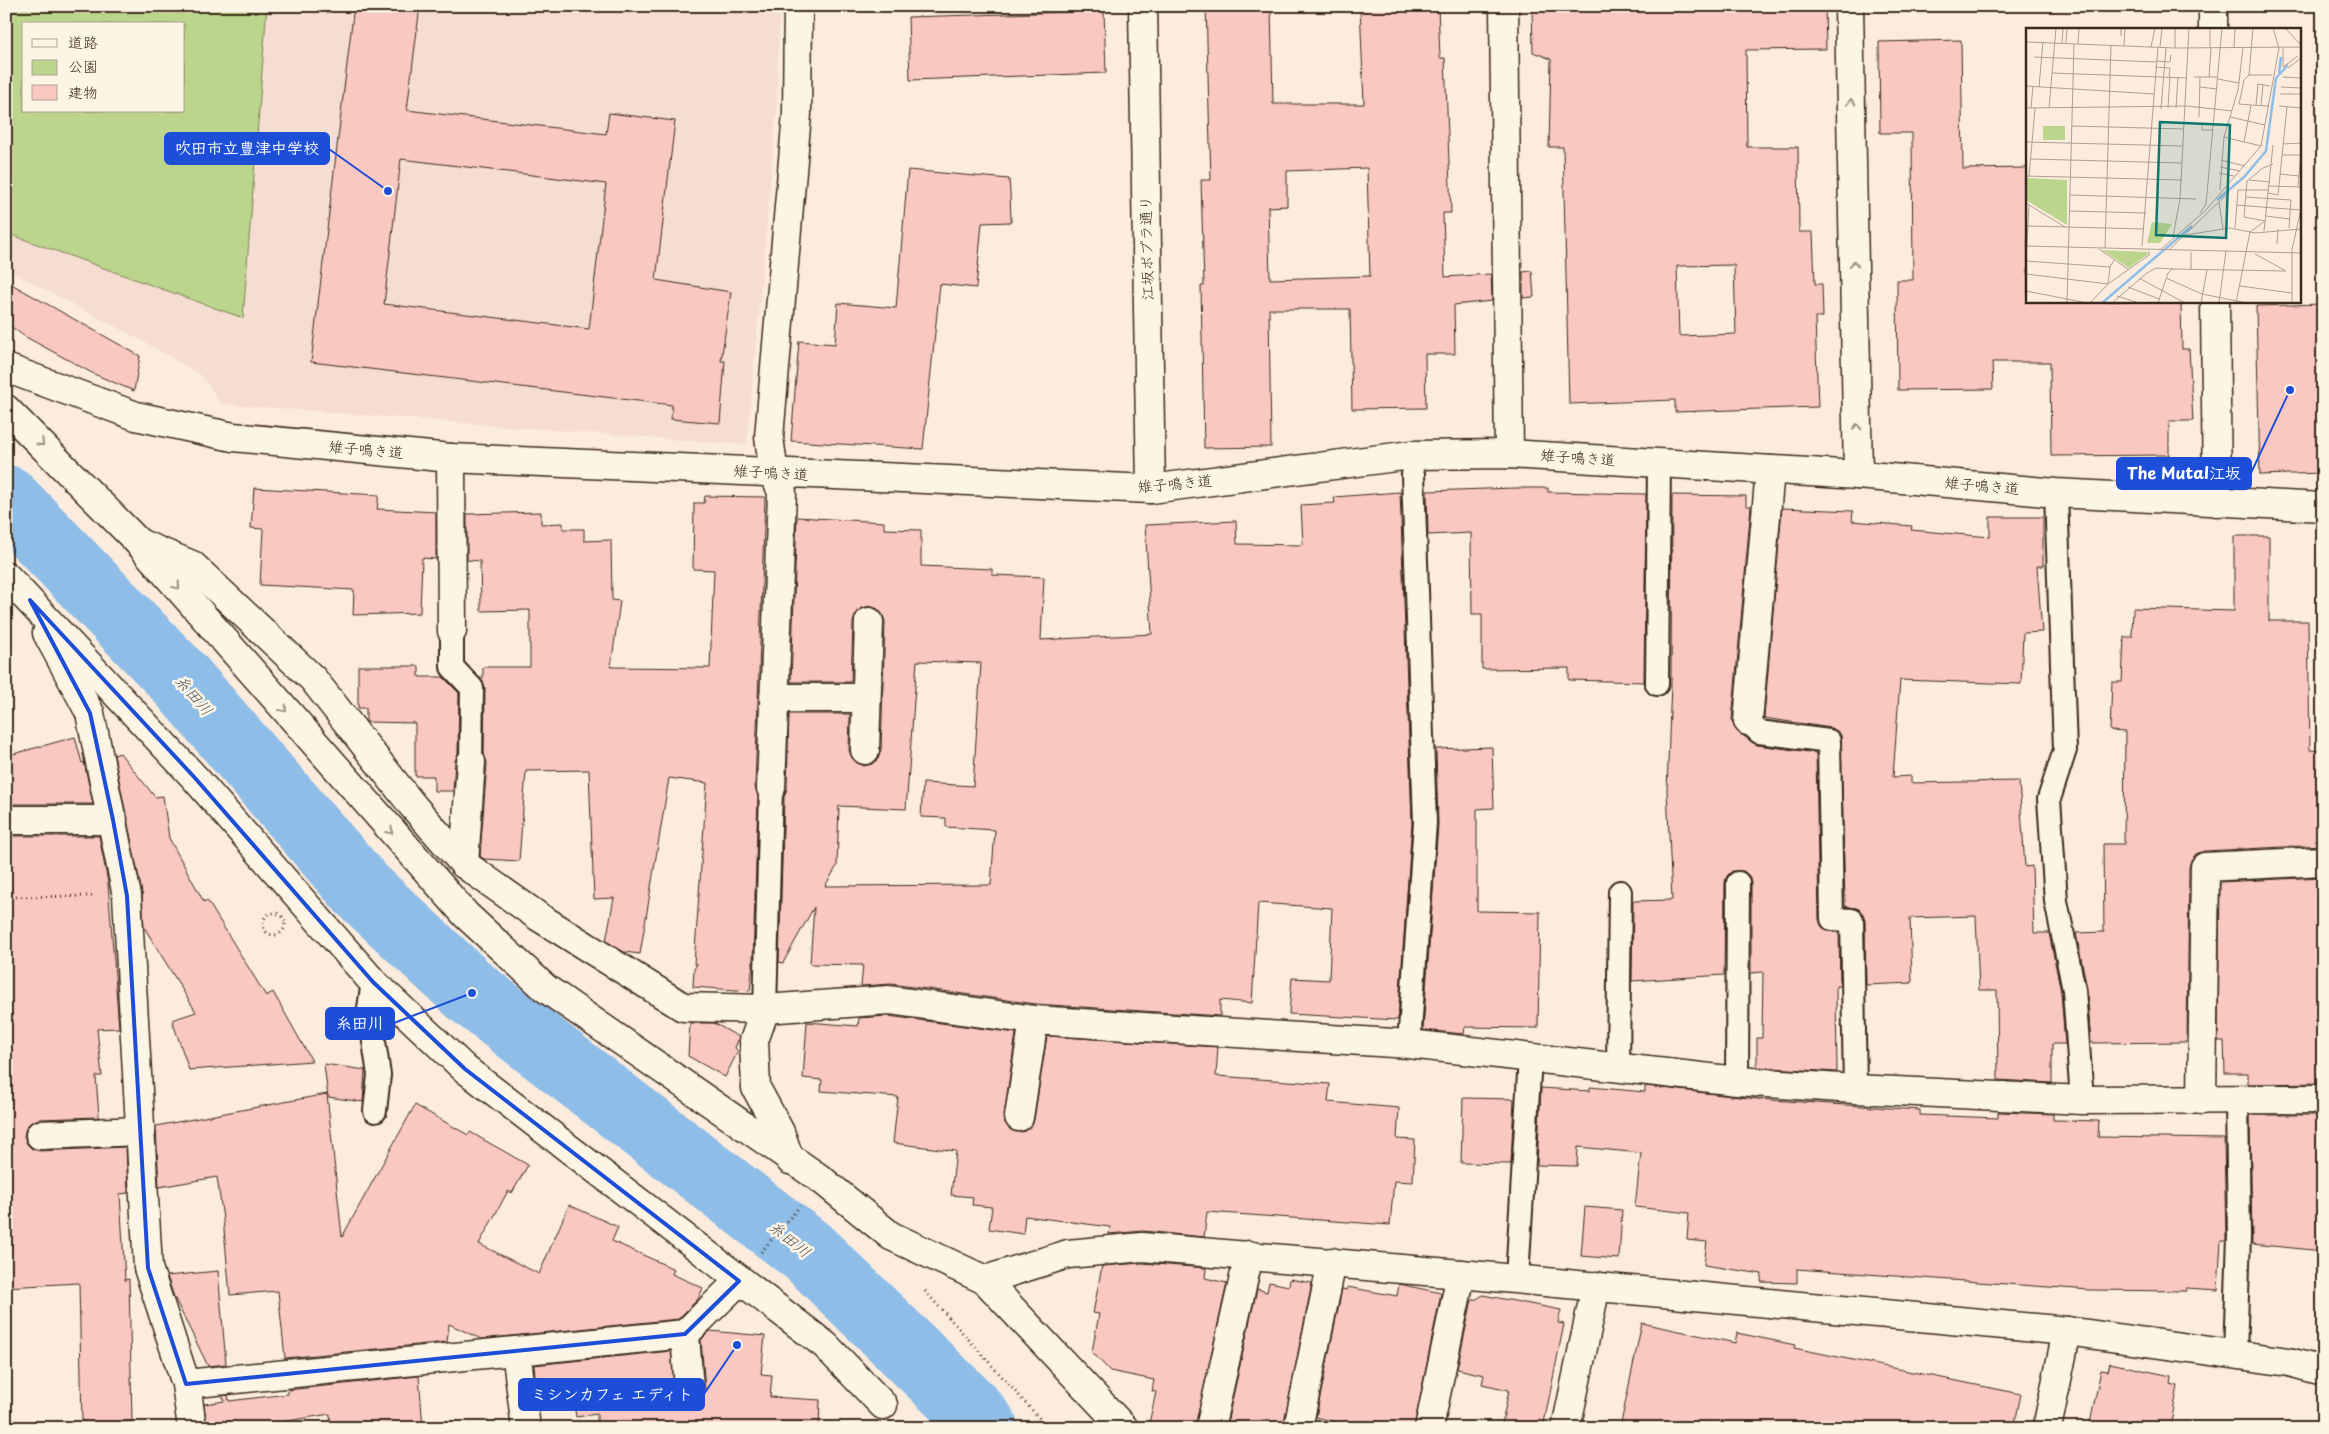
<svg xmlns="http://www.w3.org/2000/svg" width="2329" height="1434" font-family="'Playpen Sans','Klee One',sans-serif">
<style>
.built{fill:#f6ddd1;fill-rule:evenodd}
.green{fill:#bcd58c;stroke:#7c8055;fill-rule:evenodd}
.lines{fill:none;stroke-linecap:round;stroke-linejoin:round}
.river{stroke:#8ebde8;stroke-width:68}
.building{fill:#f9c8c1;stroke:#3b2a1e;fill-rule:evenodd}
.lane-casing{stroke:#3b2a1e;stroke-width:26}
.street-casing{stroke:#3b2a1e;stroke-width:31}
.secondary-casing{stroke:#3b2a1e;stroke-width:31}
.path{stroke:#3b2a1e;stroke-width:3;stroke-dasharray:1 4;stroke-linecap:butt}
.lane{stroke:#fcf5e5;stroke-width:22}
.street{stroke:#fcf5e5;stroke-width:28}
.secondary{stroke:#fcf5e5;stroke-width:28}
.oneway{stroke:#9c9082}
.marked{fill:none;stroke:#1d4ed8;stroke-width:4;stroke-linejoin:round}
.labels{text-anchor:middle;stroke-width:5;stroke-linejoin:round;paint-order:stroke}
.street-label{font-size:15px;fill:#3b2a1e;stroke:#fcf5e5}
.water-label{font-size:16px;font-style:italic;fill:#54565b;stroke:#fcf5e5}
.inset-river{fill:none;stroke:#8ebde8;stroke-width:2.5}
.inset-road{fill:none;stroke:#ae9e91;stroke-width:1}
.view{fill:#0f766e;fill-opacity:0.15;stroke:#0f766e;stroke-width:2.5}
.inset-edge{fill:none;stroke:#3b2a1e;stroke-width:2.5}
.leader{fill:none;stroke:#1d4ed8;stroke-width:2}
.callout-dot{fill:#1d4ed8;stroke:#fcf5e5;stroke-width:2}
.callout{fill:#1d4ed8;stroke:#1d4ed8;stroke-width:2}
.callout-label{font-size:16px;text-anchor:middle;font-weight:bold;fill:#fff}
</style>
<rect width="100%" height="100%" fill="#fbecde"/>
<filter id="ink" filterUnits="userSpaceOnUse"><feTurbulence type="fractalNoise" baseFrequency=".02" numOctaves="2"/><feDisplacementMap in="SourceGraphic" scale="10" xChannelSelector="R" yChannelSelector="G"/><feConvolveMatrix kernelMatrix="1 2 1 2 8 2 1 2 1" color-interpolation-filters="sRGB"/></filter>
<g filter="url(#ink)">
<path class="built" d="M6,6H779L777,108L747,445L221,404L202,376L150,345L12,272L6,271ZM24,24H184V111H24Z"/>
<path class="green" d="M6,6H267L243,318L6,233ZM24,24H184V111H24Z"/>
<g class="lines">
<polyline class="river" points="6,499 177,676 361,889 472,993 808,1252 968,1408 984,1428"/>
</g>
<g class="building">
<path d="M354,6H420L407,110L606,134L609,113L675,121L656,280L731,292L721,361H725L720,423L671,419L672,405L311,362ZM401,159L606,184L589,329L384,304Z"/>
<path d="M1206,6H1271L1273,104H1364L1360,6H1438L1440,58H1445L1451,213H1443L1445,277L1491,274L1492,301L1454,305L1455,354H1425L1426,408L1352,409L1350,309H1269L1271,447L1204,448L1201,286H1204L1201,180H1211ZM1367,168L1370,276L1270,279L1268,207L1287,206V171Z"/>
<path d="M1532,6H1825L1826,49L1746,50L1747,147H1798L1799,232H1813L1815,284H1822L1823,317H1815L1818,407L1675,412V400L1569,404L1563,147H1549L1551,59L1533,52ZM1734,265L1736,334L1679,336L1677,266Z"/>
<polygon points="1104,11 1106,73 910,80 908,17"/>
<polygon points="1961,40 1963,169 2028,168 2028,301 2181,301 2182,349 2189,349 2193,421 2169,421 2169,455 2051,456 2050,362 1992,362 1993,389 1898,390 1897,280 1913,280 1912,133 1880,133 1879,42"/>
<polygon points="908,170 1009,179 1010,192 1011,222 982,223 976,288 940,284 923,449 791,441 799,341 835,344 838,303 896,308"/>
<polygon points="1532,271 1534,297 1523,298 1523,272"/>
<polygon points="6,281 140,356 134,391 94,374 24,336 6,323"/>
<polygon points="2323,304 2323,473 2260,475 2256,306"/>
<polygon points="254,488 379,495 377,509 436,512 436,559 422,558 420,613 353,615 354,590 260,585 263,529 251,528"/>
<polygon points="1516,488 1548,488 1548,492 1646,494 1644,682 1569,680 1569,668 1482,669 1482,614 1472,614 1471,533 1428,535 1427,491"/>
<path d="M1400,492L1412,823L1398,1020L1289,1014L1292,978L1329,980L1332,908L1258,903L1252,1003L1220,1000V1016L1036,1004L891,984L861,986L863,965L810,964L814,907L783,963L779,962L784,797L787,789L789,714H850L849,750L852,758L857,763L864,766L872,764L878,759L881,750L885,622L883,615L878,609L870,606L862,608L856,614L853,622L851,682H791L797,517L884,522V529L921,530V566L992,569V575L1044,577L1041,640L1152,634L1145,525L1236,521L1237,544L1303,545L1301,505L1335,503L1334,497ZM917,661L981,663L973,786L923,783L921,817L946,818V827L995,830L991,885L825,886L837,866L839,806L906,809Z"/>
<polygon points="1672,495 1746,496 1746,506 1751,506 1732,720 1734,727 1739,733 1757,745 1816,753 1819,919 1825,930 1839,932 1840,986 1836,986 1837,1072 1757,1067 1757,1038 1762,1038 1763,972 1751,973 1751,883 1749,876 1744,871 1732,871 1727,876 1725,882 1724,975 1632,981 1633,901 1672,900 1667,790 1671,682"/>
<polygon points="705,496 765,497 755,787 758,796 753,962 750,991 693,987 694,969 697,964 694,964 707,783 669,778 640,954 624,952 606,941 614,898 594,899 589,770 526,771 519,861 484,859 480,856 487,763 484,754 485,688 480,678 483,678 483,667 530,667 530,610 481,611 480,561 467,560 467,514 541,512 541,524 563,523 563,529 584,529 584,541 611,540 612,600 620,601 611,667 710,668 714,570 693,569 694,503 704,503"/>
<polygon points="1782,508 1853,511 1852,521 1912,526 1911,530 1990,537 1990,517 2043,517 2043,566 2037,566 2042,632 2023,633 2021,684 1900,680 1893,777 1911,776 1911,783 2019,781 2025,867 2032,866 2034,933 2049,933 2061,992 2065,1044 2052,1044 2052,1083 1998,1080 1997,990 1979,990 1976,916 1910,918 1912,983 1866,985 1865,919 1859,909 1845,906 1841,735 1831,728 1764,718"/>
<polygon points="2234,536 2269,536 2269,621 2308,621 2310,750 2323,751 2323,845 2204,851 2196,854 2191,860 2189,867 2187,1042 2091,1043 2087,988 2076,933 2104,932 2103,844 2124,844 2125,732 2110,731 2112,682 2122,682 2124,637 2132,637 2133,608 2234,611"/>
<polygon points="358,666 419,666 419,677 443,677 459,693 458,753 455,761 453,791 434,791 434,776 415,776 415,723 367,722 366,721 366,708 358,708"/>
<polygon points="75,737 82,763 84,762 93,804 6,804 6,756"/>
<polygon points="1492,747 1494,808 1477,809 1477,911 1540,912 1538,1028 1465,1027 1464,1034 1423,1030 1438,824 1436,749"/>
<polygon points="120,753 155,797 163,796 169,838 204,902 207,900 266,996 273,992 312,1061 189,1070 172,1020 196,1012 144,927 142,893 114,755"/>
<polygon points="6,836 99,836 108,883 119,1028 97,1029 102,1076 96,1076 99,1117 39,1119 31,1122 26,1127 24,1136 27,1144 32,1149 40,1151 126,1147 128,1193 120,1194 125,1280 129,1279 132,1422 82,1423 79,1283 6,1287 6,981 8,981"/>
<polygon points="2323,877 2323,1083 2248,1084 2248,1073 2225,1073 2224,1041 2218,1041 2220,882"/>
<polygon points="888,1016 1016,1033 1004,1115 1005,1123 1010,1129 1016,1132 1025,1131 1031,1126 1034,1120 1047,1036 1218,1047 1216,1076 1330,1084 1328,1102 1399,1108 1397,1139 1415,1140 1413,1182 1394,1181 1390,1225 1207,1212 1204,1237 1143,1231 1109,1234 1110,1227 1025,1216 1023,1234 989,1229 992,1207 972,1205 973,1197 951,1195 956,1151 893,1143 898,1097 821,1091 822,1080 803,1078 807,1022 858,1026 859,1018"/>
<polygon points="690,1023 714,1023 739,1037 735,1048 738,1051 725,1077 688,1056"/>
<polygon points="324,1064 365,1070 363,1102 328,1097"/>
<polygon points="1645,1086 1757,1099 1920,1110 1920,1115 1998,1118 1998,1112 2053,1114 2053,1120 2099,1121 2098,1137 2224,1139 2226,1241 2221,1241 2218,1290 2186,1288 2186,1291 2090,1290 1797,1269 1797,1283 1761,1282 1762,1274 1704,1265 1707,1242 1687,1240 1689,1213 1635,1207 1641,1153 1578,1147 1577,1166 1537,1165 1541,1088 1590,1091 1590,1087 1645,1092"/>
<polygon points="327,1094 342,1237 415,1105 468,1135 470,1132 528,1165 512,1193 508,1191 479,1244 539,1274 569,1205 618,1227 612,1241 674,1269 672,1274 703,1288 698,1299 678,1319 481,1339 449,1324 447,1342 285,1358 278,1291 230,1295 223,1219 217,1177 159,1187 156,1126"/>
<polygon points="1463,1098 1514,1099 1511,1164 1461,1163"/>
<polygon points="2250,1115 2323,1115 2323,1251 2252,1244"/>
<polygon points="1585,1207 1622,1210 1619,1259 1581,1256"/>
<polygon points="1142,1263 1206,1268 1205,1278 1227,1283 1195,1428 1148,1428 1156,1392 1152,1391 1154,1380 1110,1371 1092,1352 1099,1314 1093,1313 1102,1266"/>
<polygon points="218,1271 226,1364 208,1366 174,1297 167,1276"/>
<polygon points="1290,1279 1312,1283 1283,1428 1226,1428 1257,1289 1267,1292 1269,1282 1289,1286"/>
<polygon points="1399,1284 1441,1293 1414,1428 1359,1428 1316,1417 1342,1289 1347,1290 1347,1287 1397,1296"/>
<polygon points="1483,1295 1561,1310 1558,1323 1564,1324 1543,1428 1501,1428 1509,1390 1482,1384 1484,1375 1457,1369 1472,1300 1475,1300"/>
<polygon points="1642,1323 1735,1343 1737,1333 1795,1345 1794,1348 2021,1394 2014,1428 1620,1428"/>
<polygon points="710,1331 765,1336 761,1374 772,1375 770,1397 820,1400 819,1428 710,1428 711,1425 597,1428 597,1414 576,1417 572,1388 554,1391 553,1384 536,1386 534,1365 671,1351 676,1398 683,1404 691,1405 698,1403 703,1396 705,1389 701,1340"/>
<polygon points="2110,1363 2171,1376 2170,1384 2178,1386 2170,1428 2089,1428 2101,1370 2108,1371"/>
<polygon points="419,1376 423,1428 331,1428 330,1414 245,1428 207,1428 204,1404 225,1401 222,1396 228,1395 229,1401 288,1394 288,1390"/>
</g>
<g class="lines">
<defs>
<g id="lane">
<polyline points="2056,493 2065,750 2049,799 2056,901 2074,990 2082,1100"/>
<polyline points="452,631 452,667 472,688 471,762"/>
<polyline points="1657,684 1659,463"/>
<polyline points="1748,721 1759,732 1829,741 1832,919 1852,920 1855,1089"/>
<polyline points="373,982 369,1008 379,1075 375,1111"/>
<polyline points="765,1009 771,788"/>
<polyline points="1409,1044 1425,823 1413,474"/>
<polyline points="1618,1068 1620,892"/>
<polyline points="1737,1081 1738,883"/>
<polyline points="1517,1279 1530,1057"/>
<polyline points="2235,1354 2239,1236 2237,1101"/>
</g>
<g id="street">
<polyline points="1504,6 1509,454"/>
<polyline points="1849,6 1858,475"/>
<polyline points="2213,6 2213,29"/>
<polyline points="2215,301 2217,502"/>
<polyline points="6,368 136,416 233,437 451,458 1151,489 1411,455 1509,454 1858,475 2056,493 2323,507"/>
<polyline points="6,409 139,543 466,915 545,988 822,1180 891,1236 985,1280 1124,1428"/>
<polyline points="451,458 452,631"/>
<polyline points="139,543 192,565 313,679 413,806 464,864 539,917 683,1007 765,1009 889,1000 1034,1020 1409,1044 1737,1081 1855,1089 2082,1100 2323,1099"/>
<polyline points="6,576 195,778 373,982 465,1069 825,1345 883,1405"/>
<polyline points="47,633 90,713 127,896 148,1268 186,1384 192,1428"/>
<polyline points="774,698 866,698"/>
<polyline points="1748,721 1770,470"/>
<polyline points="865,750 869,622"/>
<polyline points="771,788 782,492 774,474 769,437 797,114 798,6"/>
<polyline points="6,820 113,820"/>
<polyline points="464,864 471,762"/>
<polyline points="765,1009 754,1041 756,1088 780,1132 790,1160"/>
<polyline points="2202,1100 2205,867 2323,861"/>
<polyline points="1019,1117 1034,1020"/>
<polyline points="40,1135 140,1131"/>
<polyline points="985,1280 1068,1254 1142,1247 1461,1274 2067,1331 2289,1362 2323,1371"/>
<polyline points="685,1334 689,1390"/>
<polyline points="516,1351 526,1428"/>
<polyline points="186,1384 685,1334 739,1281"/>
<polyline points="1210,1428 1249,1255"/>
<polyline points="1298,1428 1332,1262"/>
<polyline points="1429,1428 1461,1274"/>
<polyline points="1566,1428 1596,1286"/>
<polyline points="2047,1428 2067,1331"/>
</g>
<polyline id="secondary" points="1143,6 1151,489"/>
</defs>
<use href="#lane" class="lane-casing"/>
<use href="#street" class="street-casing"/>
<use href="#secondary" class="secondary-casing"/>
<g class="path">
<polyline points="6,897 94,896"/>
<circle cx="274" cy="924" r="11"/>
<polyline points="761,1252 800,1206"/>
<polyline points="925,1291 1048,1428"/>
</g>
<use href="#lane" class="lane"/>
<use href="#street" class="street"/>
<use href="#secondary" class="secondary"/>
</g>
<defs><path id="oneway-chevron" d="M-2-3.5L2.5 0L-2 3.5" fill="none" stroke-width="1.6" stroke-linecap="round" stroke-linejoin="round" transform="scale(1.25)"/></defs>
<g class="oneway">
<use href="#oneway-chevron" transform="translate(1851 102) rotate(-91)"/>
<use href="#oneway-chevron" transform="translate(1854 264) rotate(-91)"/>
<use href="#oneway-chevron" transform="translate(1857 427) rotate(-91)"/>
<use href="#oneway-chevron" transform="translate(41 443) rotate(45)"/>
<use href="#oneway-chevron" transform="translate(177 586) rotate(49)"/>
<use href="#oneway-chevron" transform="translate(284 709) rotate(49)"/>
<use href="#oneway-chevron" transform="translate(390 831) rotate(49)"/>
</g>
</g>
<path class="marked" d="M30,600L195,778L373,982L465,1069L739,1281L685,1334L186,1384L148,1268L127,896L113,820L90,713Z"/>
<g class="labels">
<g class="street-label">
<text transform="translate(1147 248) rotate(-91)" y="5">江坂ポプラ通り</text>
<text transform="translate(366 450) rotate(5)" y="5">雉子鳴き道</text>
<text transform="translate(1578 458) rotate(4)" y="5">雉子鳴き道</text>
<text transform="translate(771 473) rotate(3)" y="5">雉子鳴き道</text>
<text transform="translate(1175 484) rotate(-5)" y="5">雉子鳴き道</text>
<text transform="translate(1982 486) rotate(5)" y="5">雉子鳴き道</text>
</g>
<g class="water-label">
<text transform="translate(194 695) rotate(49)" y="6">糸田川</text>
<text transform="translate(790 1239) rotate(39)" y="6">糸田川</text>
</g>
</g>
<g transform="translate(2026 28)">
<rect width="275" height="275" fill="#fbecde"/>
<path d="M17,98H39V112H17ZM0,150L41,152V197L0,172ZM126,194L146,196L134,215H121ZM76,222L121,224L122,226L103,240Z" fill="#bcd58c"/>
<path class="inset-river" d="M253,45L255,29M191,172L218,149L240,123L250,50L262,37M76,275L166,198"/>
<path class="inset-road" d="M83,0H95V8M227,0L223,47H246M247,0L253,20M259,0L275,17M0,14L149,20L275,19M36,15L37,0M40,15L41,0M52,16L53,0M98,18L99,0M125,19L129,0M134,19L136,0M149,20V0M184,20V0M208,20L209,0M257,20V39L272,28M8,29L130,34M130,33L144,34L145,27M129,39L144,40L143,48M262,40L275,30M26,45L161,50M223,47L218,52L213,76L225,77M168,49H192M183,49L185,20M257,49L275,50M192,51L213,55M0,58L128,66M13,59L17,14M174,59L191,61M255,59L275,60M254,66H275M230,77L232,56L244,58M235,78L237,57M253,78L275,80M0,80L161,78L206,83M5,80L7,58M23,80L30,0M142,80L144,48M150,80L152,49M135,81L140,20M173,89L174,49M204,89L239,97M176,95V102H187M46,98L158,101M198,109L235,118M0,114L156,118M218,114L225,77L242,78M257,116L275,115M256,127H274M5,131L155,135M195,132L219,138M194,139L214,143M193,145L208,148M254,146L273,148M0,148L156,152M3,149L9,80M223,152L244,154M243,158L275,159M272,158L275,124M194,162L198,109L212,62L217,20M242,165L252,167L261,79M44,167L170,171M219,169L265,172L263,200M0,174L3,177L0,231M193,174L197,201M3,177L39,199M210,177L274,182M43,183L120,185M174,185L180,176L196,0M240,188L264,191M239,193L218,189L221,153L237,140L247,136M2,198L118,201M209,200L212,162H242M238,203L247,117M159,207L204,200L229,205L275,201M147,209L154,171L163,0M251,216L252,201M0,218L275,225M116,218L132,19M79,220L85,17M73,221L102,241M135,221L179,183L235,118L253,20M144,221L200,167M229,226L260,243M0,233L84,239M165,241V224M0,246L82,256L84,239L88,232M113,250L159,275M140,250L176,266L221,275M214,258L266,265M102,259L133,271M0,263L61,275M91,268L113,275M41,275L48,16M64,275L82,256L123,227V223M86,275L121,245L130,240L147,241M132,275L142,245L146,241L260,243M175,275L181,242M193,275L200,223M210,275L224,204L239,193M266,275V222L275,181"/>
<path class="view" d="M134,94L204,97L200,210L130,207Z"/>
<rect width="275" height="275" class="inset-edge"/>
</g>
<path class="leader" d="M388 191L329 149M2290 390L2251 473M472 993L394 1023M737 1345L704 1394"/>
<g class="callout-dot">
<circle cx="388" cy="191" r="5"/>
<circle cx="2290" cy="390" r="5"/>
<circle cx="472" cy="993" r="5"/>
<circle cx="737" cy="1345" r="5"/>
</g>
<g class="callout">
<rect x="165" y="133" width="164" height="31" rx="5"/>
<rect x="2117" y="458" width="134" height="31" rx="5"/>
<rect x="326" y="1008" width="68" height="31" rx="5"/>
<rect x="519" y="1379" width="185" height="31" rx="5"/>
</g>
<g class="callout-label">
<text x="247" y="154">吹田市立豊津中学校</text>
<text x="2184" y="479">The Mutal江坂</text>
<text x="360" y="1029">糸田川</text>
<text x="612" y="1400">ミシンカフェ エディト</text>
</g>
<rect width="2329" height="1434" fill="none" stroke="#fcf5e5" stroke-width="25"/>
<rect x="12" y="12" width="2304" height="1409" fill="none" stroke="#3b2a1e" stroke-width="2" filter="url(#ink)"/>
<rect x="22" y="22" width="162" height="90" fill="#fcf5e5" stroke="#afa495"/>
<rect x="32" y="39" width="25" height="8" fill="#fcf5e5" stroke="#afa495"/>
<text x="68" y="48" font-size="15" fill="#3b2a1e">道路</text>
<rect x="32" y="60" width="25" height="15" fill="#bcd58c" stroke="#afa495"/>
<text x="68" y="72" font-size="15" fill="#3b2a1e">公園</text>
<rect x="32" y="85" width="25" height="15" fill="#f9c8c1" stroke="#afa495"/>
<text x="68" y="98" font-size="15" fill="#3b2a1e">建物</text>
</svg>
